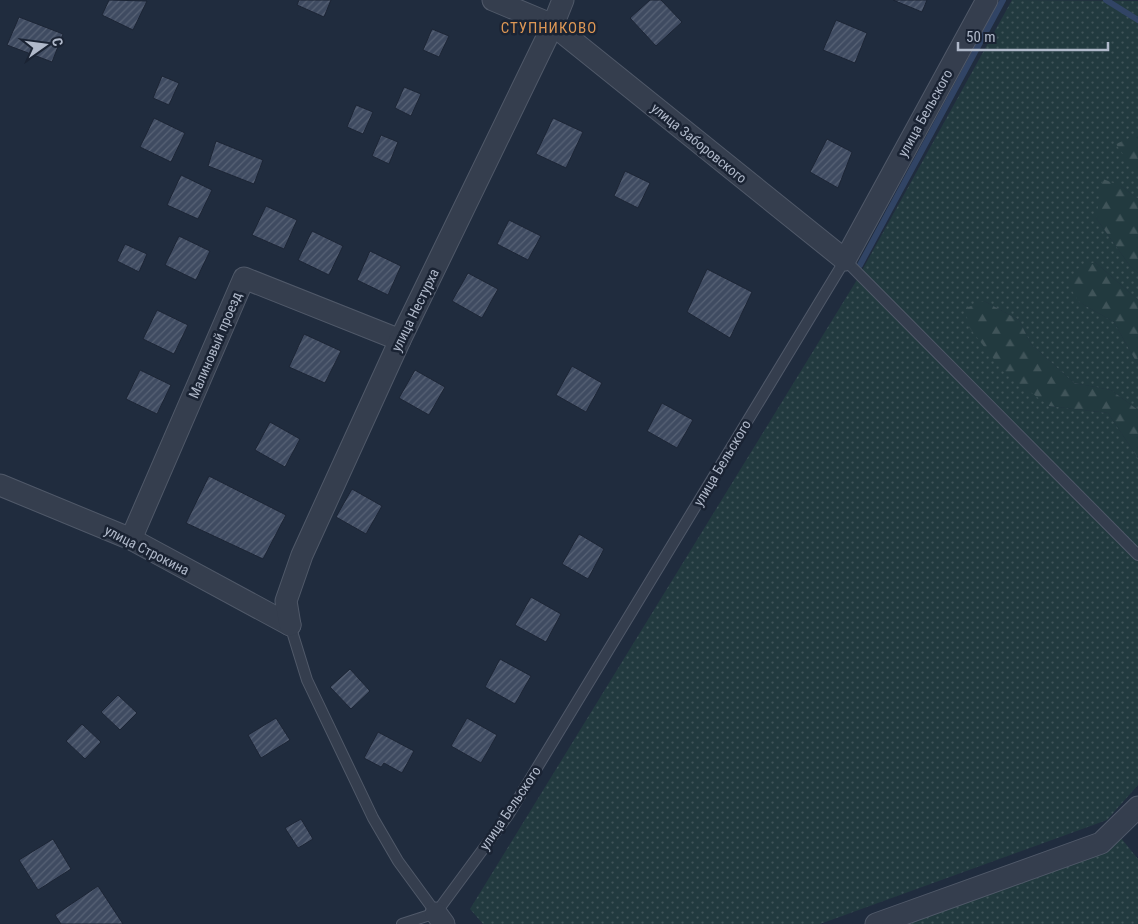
<svg xmlns="http://www.w3.org/2000/svg" width="1138" height="924" font-family="'Roboto Condensed',sans-serif">
<style>
.grass{fill:url(#grass-dots)}
.forest{fill:url(#forest-firs)}
.lines{fill:none;stroke-linecap:round;stroke-linejoin:round}
.stream{stroke:#314465;stroke-width:6}
.building{fill:url(#building-hatch);stroke:#1c2535}
.lane-casing{stroke:#505969;stroke-width:12}
.street-casing{stroke:#505969;stroke-width:23}
.lane{stroke:#353e4e;stroke-width:10}
.street{stroke:#353e4e;stroke-width:21}
.labels{text-anchor:middle;stroke-width:5;stroke-linejoin:round;paint-order:stroke}
.street-label{font-size:14px;fill:#b0b9ca;stroke:#1a2333}
.neighbourhood-label{font-size:15px;letter-spacing:1px;fill:#df9855;stroke:#1a2333}
</style>
<defs>
<pattern id="grass-dots" width="8" height="8" patternUnits="userSpaceOnUse" patternTransform="scale(1.25)"><rect width="8" height="8" fill="#223a3f"/><path d="M2 2h.1M6 6h.1" fill="none" stroke="#405459" stroke-width="1.8" stroke-linecap="round"/></pattern>
<pattern id="forest-firs" width="22" height="20" patternUnits="userSpaceOnUse" patternTransform="scale(1.25)"><rect width="22" height="20" fill="#223a3f"/><path d="M5 1l3.5 6h-7zM16 11l3.5 6h-7z" fill="#405459"/></pattern>
<pattern id="building-hatch" width="6" height="6" patternUnits="userSpaceOnUse" patternTransform="scale(1.25)"><rect width="6" height="6" fill="#3f4b61"/><path d="M-1 1l2-2M0 6l6-6M5 7l2-2" fill="none" stroke="#586376"/></pattern>
</defs>
<rect width="100%" height="100%" fill="#202c3e"/>
<g class="grass">
<polygon points="1012,0 1138,1 1138,136 1134,136 1138,176 1138,199 1121,186 1096,218 1130,266 1138,273 1138,300 1095,262 1079,302 1114,322 1138,365 1138,410 1111,390 1074,383 1031,344 1019,320 984,301 1049,406 1108,413 1138,458 1138,785 1107,820 820,924 483,924 470,909 855,283"/>
<polygon points="1112,827 1138,859 1138,924 870,924"/>
</g>
<g class="forest">
<polygon points="1134,136 1138,136 1138,176 1116,144"/>
<polygon points="1103,179 1121,186 1138,199 1138,273 1130,266 1096,218"/>
<polygon points="1095,262 1138,300 1138,365 1114,322 1079,302 1069,286 1077,269"/>
<polygon points="984,301 1019,320 1031,344 1074,383 1111,390 1138,410 1138,458 1108,413 1049,406 1004,372 968,326 966,308"/>
</g>
<g class="lines">
<g class="stream">
<polyline points="1106,0 1138,20"/>
<polyline points="860,265 1003,0"/>
</g>
</g>
<g class="building">
<polygon points="109,0 147,1 133,30 102,15"/>
<polygon points="299,0 331,0 324,17 297,5"/>
<polygon points="650,0 661,0 682,22 656,46 630,18"/>
<polygon points="893,0 927,0 922,12"/>
<polygon points="19,17 63,34 52,62 7,45"/>
<polygon points="836,20 867,33 855,63 823,50"/>
<polygon points="432,29 449,36 439,57 423,50"/>
<polygon points="162,76 179,83 169,105 153,98"/>
<polygon points="404,87 421,94 411,116 395,108"/>
<polygon points="356,105 373,112 363,134 347,127"/>
<polygon points="154,118 185,133 171,162 140,147"/>
<polygon points="553,118 583,132 566,168 536,154"/>
<polygon points="381,135 398,142 389,164 372,156"/>
<polygon points="827,139 852,152 838,188 810,172"/>
<polygon points="216,141 263,160 254,184 208,166"/>
<polygon points="625,171 650,183 638,208 614,196"/>
<polygon points="181,175 212,190 198,219 167,205"/>
<polygon points="266,206 297,220 284,249 252,235"/>
<polygon points="509,220 541,236 528,260 497,244"/>
<polygon points="312,231 343,246 329,275 298,260"/>
<polygon points="179,236 210,251 196,280 165,265"/>
<polygon points="125,244 147,254 139,272 117,261"/>
<polygon points="370,251 401,266 388,295 357,280"/>
<polygon points="707,269 752,292 730,338 687,312"/>
<polygon points="468,273 498,289 482,318 452,301"/>
<polygon points="157,310 188,325 174,354 143,339"/>
<polygon points="304,334 341,351 325,383 289,367"/>
<polygon points="572,366 602,383 586,412 556,395"/>
<polygon points="140,370 171,385 157,414 126,399"/>
<polygon points="415,370 445,387 429,415 399,398"/>
<polygon points="662,403 693,420 677,448 647,431"/>
<polygon points="270,422 300,439 285,467 255,450"/>
<polygon points="209,476 286,515 263,559 186,523"/>
<polygon points="352,489 382,506 366,534 336,517"/>
<polygon points="579,534 604,549 588,579 562,564"/>
<polygon points="531,597 561,614 546,642 515,625"/>
<polygon points="500,659 531,676 515,704 485,687"/>
<polygon points="350,669 370,691 351,709 330,687"/>
<polygon points="118,695 137,713 120,730 101,712"/>
<polygon points="276,718 290,740 261,758 248,735"/>
<polygon points="467,718 497,735 481,763 451,746"/>
<polygon points="82,724 101,742 85,759 66,741"/>
<polygon points="378,732 414,751 402,773 384,763 381,767 364,758"/>
<polygon points="301,819 313,839 298,848 285,828"/>
<polygon points="53,839 71,869 38,890 19,860"/>
<polygon points="98,886 123,924 61,924 55,915"/>
</g>
<g class="lines">
<defs>
<g id="lane">
<polyline points="290,625 307,680 373,818 398,861 436,913"/>
<polyline points="436,913 509,814 845,260 1138,555"/>
<polyline points="402,924 436,913"/>
</g>
<g id="street">
<polyline points="493,0 553,25 845,260 987,0"/>
<polyline points="0,485 131,539 290,625"/>
<polyline points="131,539 244,278 400,340"/>
<polyline points="290,625 286,601 302,555 400,340 553,25 563,0"/>
<polyline points="436,913 444,924"/>
<polyline points="876,924 1101,843 1138,807"/>
</g>
</defs>
<use href="#lane" class="lane-casing"/>
<use href="#street" class="street-casing"/>
<use href="#lane" class="lane"/>
<use href="#street" class="street"/>
</g>
<g class="labels">
<g class="street-label">
<text transform="translate(925 113) rotate(-61)" y="5">улица Бельского</text>
<text transform="translate(699 143) rotate(39)" y="5">улица Заборовского</text>
<text transform="translate(415 310) rotate(-64)" y="5">улица Нестурха</text>
<text transform="translate(215 345) rotate(-67)" y="5">Малиновый проезд</text>
<text transform="translate(722 463) rotate(-59)" y="5">улица Бельского</text>
<text transform="translate(147 550) rotate(27)" y="5">улица Строкина</text>
<text transform="translate(510 808) rotate(-56)" y="5">улица Бельского</text>
</g>
<g class="neighbourhood-label">
<text x="549" y="33">СТУПНИКОВО</text>
</g>
</g>
<g transform="translate(45 45) rotate(76)" stroke="#1a2333" stroke-width="4" paint-order="stroke">
<path d="M0-4L9 19L0 12L-9 19Z" fill="#b0b9ca"/>
<text y="-8" font-size="14" font-weight="bold" text-anchor="middle" fill="#b0b9ca">С</text>
</g>
<path d="M958 42v8h150v-8" fill="none" stroke="#b0b9ca" stroke-width="2.5"/>
<text x="966" y="42" font-size="15" fill="#b0b9ca" stroke="#1a2333" stroke-width="4" paint-order="stroke">50 m</text>
</svg>
